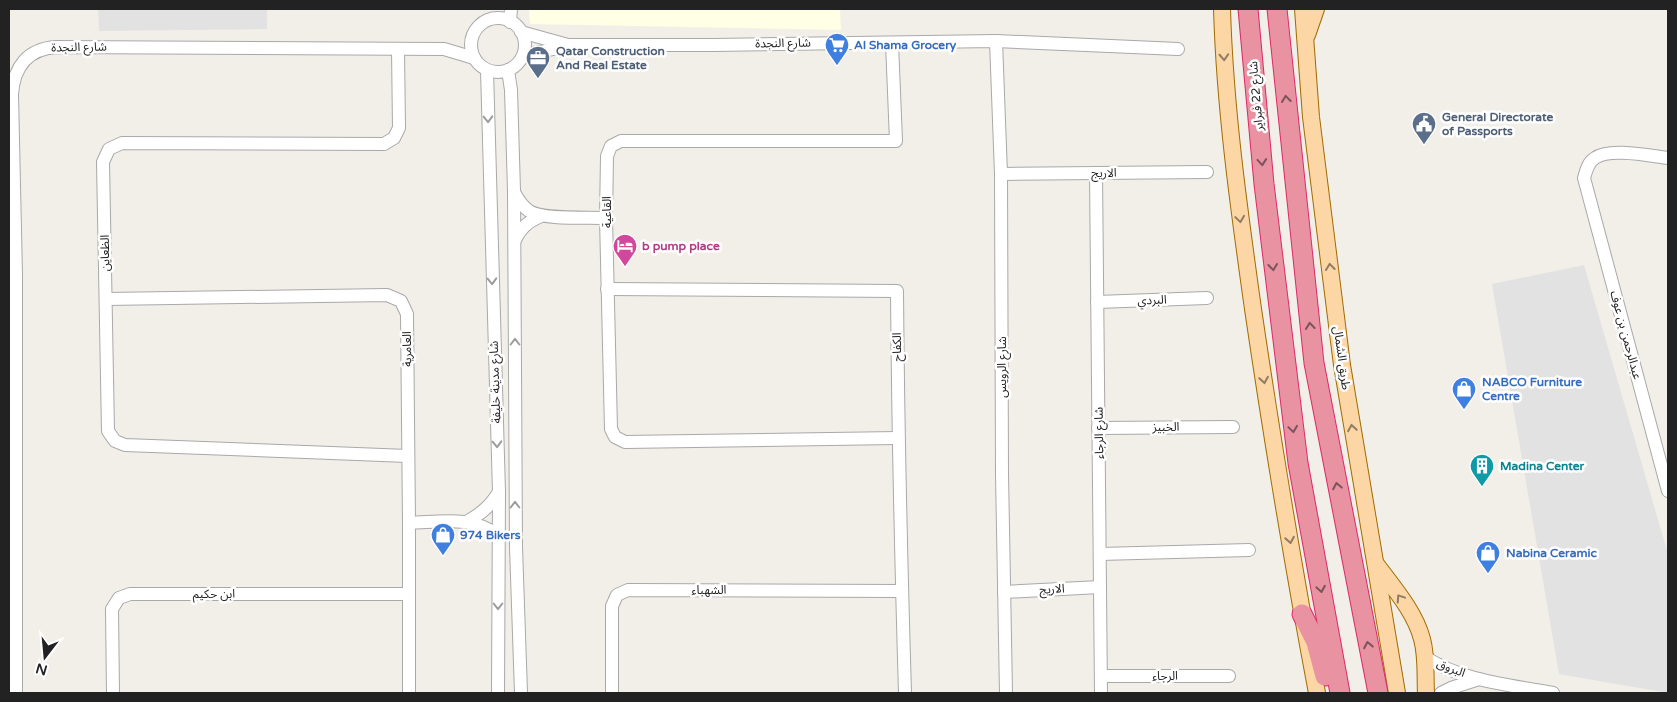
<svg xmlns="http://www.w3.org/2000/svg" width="1677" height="702" font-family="'Varela Round','Noto Sans Arabic',sans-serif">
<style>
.education{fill:#ffffe5}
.parking{fill:#e2e2e2}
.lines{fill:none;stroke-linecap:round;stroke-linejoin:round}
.minor-casing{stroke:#a9a9a9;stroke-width:14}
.major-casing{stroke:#a06b00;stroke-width:18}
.highway-casing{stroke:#dc2a67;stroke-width:21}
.minor{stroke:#fff;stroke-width:12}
.major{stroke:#fcd6a4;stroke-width:16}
.highway{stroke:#e892a2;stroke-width:19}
.oneway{stroke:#8f7c63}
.oneway2{stroke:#7b545c}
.oneway3{stroke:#9c9c9c}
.labels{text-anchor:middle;stroke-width:5;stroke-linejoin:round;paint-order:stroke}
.street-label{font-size:12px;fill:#222;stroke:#fff}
.shop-label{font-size:12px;font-weight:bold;fill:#366cbe;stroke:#fff;text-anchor:start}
.service-label{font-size:12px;font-weight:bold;fill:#4e5e75;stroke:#fff;text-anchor:start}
.hotel-label{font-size:12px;font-weight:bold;fill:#b23c85;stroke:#fff;text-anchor:start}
.culture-label{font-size:12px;font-weight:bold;fill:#0d838f;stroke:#fff;text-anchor:start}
</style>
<rect width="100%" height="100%" fill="#f2efe9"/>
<polygon class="education" points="529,9 840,9 841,30 530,24"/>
<g class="parking">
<polygon points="98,9 267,9 267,29 99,31"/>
<polygon points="1584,265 1668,554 1668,693 1559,674 1492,284"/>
</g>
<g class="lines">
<defs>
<g id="minor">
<circle cx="498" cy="45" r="27"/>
<polyline points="510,22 511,9"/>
<polyline points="521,32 568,45 714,45 996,41 1178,49"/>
<polyline points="996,41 1001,174 1002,474 1006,693"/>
<polyline points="892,43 896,141 621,141 611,146 607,156 606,218 611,429 615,437 625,442 898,438"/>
<polyline points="398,49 399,128 394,138 384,144 122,143 109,149 103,162 108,431 115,441 125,445 408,456"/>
<polyline points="523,56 566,46"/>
<polyline points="487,70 499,492 498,693"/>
<polyline points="508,70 511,90 514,191 516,547 521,693"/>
<path d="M1668,158C1651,156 1609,147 1595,158C1588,162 1586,171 1584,178L1668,491"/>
<polyline points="1096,173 1101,693"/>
<polyline points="1001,174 1207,172"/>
<path d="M514,192C518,200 522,206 529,211C543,220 588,217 606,218"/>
<path d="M515,240C521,227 528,222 541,216"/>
<path d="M607,289L897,291C898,425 901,559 905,693"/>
<polyline points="106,299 387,295 401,301 407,314 409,523 409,693"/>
<polyline points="1097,302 1207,298"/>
<polyline points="1098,428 1233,427"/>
<path d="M468,521C482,513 490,506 499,492"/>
<path d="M409,523C441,522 472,515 499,536"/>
<polyline points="1100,554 1249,550"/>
<polyline points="1004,592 1100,587"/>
<path d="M1425,657C1462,681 1510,685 1553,693"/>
<polyline points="1101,676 1229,676"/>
<path d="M16,693V276L12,94C14,67 27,49 56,47L444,49L474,58"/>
<polyline points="113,693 112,609 119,598 130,594 408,594"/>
<polyline points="612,693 612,606 617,595 628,590 902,591"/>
<polyline points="1441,693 1451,688 1479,679"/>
</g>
<g id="major">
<path d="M1222,9C1225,110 1239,209 1253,309C1272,438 1293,566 1317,693"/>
<polyline points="1303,9 1311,117 1342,365 1397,693"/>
<polyline points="1307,35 1316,9"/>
<path d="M1376,564C1393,587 1415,612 1422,639C1427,657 1425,676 1426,693"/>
</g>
<g id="highway">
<polyline points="1248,9 1264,184 1298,463 1340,693"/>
<polyline points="1277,9 1314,363 1378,693"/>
<polyline points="1302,614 1316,642 1325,676"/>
</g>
</defs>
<use href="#minor" class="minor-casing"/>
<use href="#major" class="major-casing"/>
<use href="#highway" class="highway-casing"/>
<use href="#minor" class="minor"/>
<use href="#major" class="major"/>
<use href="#highway" class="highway"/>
</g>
<defs><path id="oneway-chevron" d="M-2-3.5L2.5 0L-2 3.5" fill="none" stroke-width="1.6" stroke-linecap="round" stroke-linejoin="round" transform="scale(1.25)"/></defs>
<g class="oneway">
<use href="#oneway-chevron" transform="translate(1224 57) rotate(87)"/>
<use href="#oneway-chevron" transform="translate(1240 219) rotate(82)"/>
<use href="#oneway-chevron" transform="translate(1330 267) rotate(-97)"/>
<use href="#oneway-chevron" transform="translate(1264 380) rotate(81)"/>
<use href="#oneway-chevron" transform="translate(1352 428) rotate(-99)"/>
<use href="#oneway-chevron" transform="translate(1290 540) rotate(80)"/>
<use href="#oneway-chevron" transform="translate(1400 598) rotate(-124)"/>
</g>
<g class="oneway2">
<use href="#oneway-chevron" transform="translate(1286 99) rotate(-97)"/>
<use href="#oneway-chevron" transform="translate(1262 162) rotate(85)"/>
<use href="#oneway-chevron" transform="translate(1273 267) rotate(83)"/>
<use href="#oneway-chevron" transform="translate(1310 326) rotate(-96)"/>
<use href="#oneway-chevron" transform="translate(1293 429) rotate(82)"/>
<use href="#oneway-chevron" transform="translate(1337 486) rotate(-101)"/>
<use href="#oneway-chevron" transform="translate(1321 589) rotate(80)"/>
<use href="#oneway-chevron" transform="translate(1368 645) rotate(-101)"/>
</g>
<g class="oneway3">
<use href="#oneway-chevron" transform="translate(488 119) rotate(88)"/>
<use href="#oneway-chevron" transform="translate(492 281) rotate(88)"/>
<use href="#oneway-chevron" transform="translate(515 342) rotate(-90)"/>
<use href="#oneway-chevron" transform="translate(497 444) rotate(88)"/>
<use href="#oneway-chevron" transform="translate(515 505) rotate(-90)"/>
<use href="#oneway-chevron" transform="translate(498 606) rotate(90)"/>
</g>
<defs>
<symbol id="supermarket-pin" viewBox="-11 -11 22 30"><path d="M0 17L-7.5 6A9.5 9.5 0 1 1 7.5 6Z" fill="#3f7fe0" stroke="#fff"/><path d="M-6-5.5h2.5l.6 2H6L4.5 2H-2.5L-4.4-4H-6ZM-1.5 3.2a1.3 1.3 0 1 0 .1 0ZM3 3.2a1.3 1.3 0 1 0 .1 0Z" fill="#fff"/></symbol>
<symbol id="office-pin" viewBox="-11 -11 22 30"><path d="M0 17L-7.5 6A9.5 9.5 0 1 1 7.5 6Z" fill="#5c6f8a" stroke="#fff"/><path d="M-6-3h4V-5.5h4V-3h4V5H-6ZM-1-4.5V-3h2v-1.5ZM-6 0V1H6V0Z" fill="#fff"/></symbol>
<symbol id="civic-pin" viewBox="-11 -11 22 30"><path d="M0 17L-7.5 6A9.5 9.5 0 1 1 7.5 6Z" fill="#5c6f8a" stroke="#fff"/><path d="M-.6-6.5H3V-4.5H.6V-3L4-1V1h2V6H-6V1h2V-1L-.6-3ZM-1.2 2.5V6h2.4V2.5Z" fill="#fff"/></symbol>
<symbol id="hotel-pin" viewBox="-11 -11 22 30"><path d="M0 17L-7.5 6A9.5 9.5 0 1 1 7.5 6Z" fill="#d1479c" stroke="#fff"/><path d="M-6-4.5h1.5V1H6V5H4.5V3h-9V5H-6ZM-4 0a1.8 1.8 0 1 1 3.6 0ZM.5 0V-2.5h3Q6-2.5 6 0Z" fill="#fff"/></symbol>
<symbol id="shop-pin" viewBox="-11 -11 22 30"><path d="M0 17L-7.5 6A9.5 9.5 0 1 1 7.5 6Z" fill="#3f7fe0" stroke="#fff"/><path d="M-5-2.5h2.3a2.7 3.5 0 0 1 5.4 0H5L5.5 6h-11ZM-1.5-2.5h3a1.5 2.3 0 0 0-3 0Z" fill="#fff"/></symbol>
<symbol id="building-pin" viewBox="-11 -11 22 30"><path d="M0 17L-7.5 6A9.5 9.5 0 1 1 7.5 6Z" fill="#0f9aa8" stroke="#fff"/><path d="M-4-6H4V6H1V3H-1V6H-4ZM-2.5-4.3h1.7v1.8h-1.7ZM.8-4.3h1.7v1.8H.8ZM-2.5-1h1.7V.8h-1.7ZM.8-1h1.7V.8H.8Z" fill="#fff"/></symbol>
</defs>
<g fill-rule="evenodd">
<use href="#supermarket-pin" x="823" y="31" width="28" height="38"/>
<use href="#office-pin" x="524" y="44" width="28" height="38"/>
<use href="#civic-pin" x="1410" y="110" width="28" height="38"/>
<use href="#hotel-pin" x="611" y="232" width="28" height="38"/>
<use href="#shop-pin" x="1450" y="375" width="28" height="38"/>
<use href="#building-pin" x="1468" y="452" width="28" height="38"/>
<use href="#shop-pin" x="429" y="521" width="28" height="38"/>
<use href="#shop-pin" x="1474" y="539" width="28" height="38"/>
</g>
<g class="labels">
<g class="street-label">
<text transform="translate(783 43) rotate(-1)" y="4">شارع النجدة</text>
<text transform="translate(79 47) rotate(-1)" y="4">شارع النجدة</text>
<text transform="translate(1256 96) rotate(-95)" y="4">شارع 22 فبراير</text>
<text x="1104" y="177">الاريج</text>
<text transform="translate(607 212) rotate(-90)" y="4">القاعية</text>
<text transform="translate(105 253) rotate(-91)" y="4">الظعاين</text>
<text transform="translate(1152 300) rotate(-2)" y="4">البردي</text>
<text transform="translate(1626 335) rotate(75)" y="4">عبدالرحمن بن عوف</text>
<text transform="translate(897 347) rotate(-91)" y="4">الكفاح</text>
<text transform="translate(407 349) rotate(-91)" y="4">العامرية</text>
<text transform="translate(1342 358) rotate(82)" y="4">طريق الشمال</text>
<text transform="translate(1002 367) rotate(-90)" y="4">شارع الرويس</text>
<text transform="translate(495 382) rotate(-92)" y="4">شارع مدينة خليفة</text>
<text x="1166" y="431">الخبيز</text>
<text transform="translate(1099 433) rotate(-91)" y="4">شارع الرجاء</text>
<text transform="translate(1052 589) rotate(-3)" y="4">الاريج</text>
<text x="709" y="594">الشهباء</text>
<text x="214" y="598">ابن حكيم</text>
<text transform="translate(1451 668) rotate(21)" y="4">البروق</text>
<text x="1165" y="680">الرجاء</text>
</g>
<g class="shop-label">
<text x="854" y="49">Al Shama Grocery</text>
<text x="1482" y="386">NABCO Furniture<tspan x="1482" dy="14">Centre</tspan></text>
<text x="460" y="539">974 Bikers</text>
<text x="1506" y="557">Nabina Ceramic</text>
</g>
<g class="service-label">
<text x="556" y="55">Qatar Construction<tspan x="556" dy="14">And Real Estate</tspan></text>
<text x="1442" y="121">General Directorate<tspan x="1442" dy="14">of Passports</tspan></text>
</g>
<g class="hotel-label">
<text x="642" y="250">b pump place</text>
</g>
<g class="culture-label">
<text x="1500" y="470">Madina Center</text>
</g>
</g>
<rect width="1677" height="702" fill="none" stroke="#222222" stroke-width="20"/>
<g transform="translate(45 657) rotate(196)" stroke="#ffffff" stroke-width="4" paint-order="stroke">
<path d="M0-4L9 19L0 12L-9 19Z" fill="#222222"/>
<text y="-8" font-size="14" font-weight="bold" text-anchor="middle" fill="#222222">N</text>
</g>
</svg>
